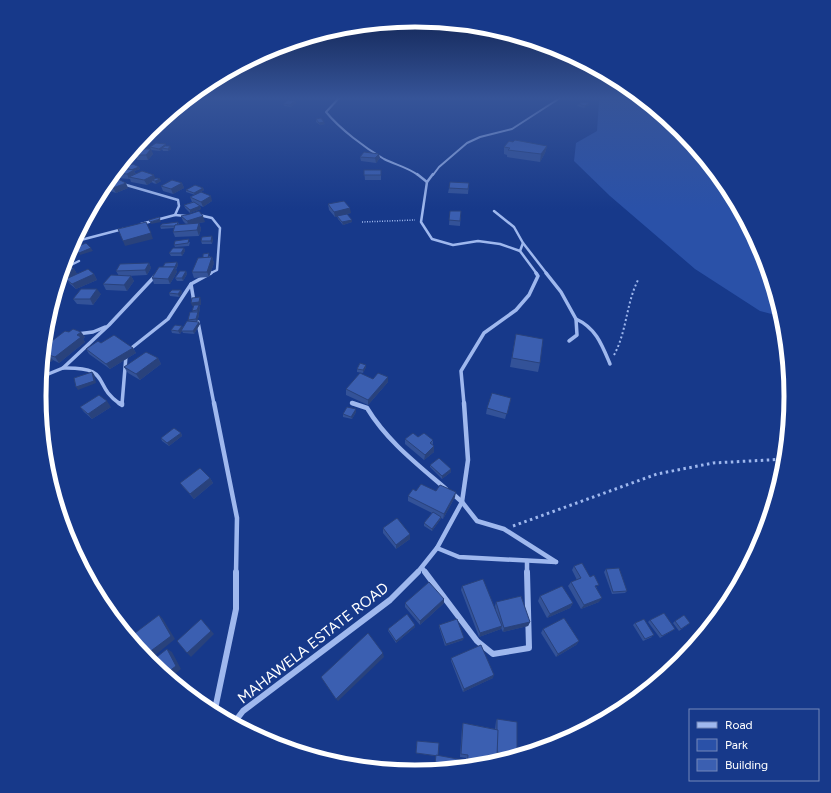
<svg xmlns="http://www.w3.org/2000/svg" width="831" height="793" font-family="Figtree,sans-serif">
<style>
.green{fill:#2a51a8}
.lines{fill:none;stroke-linecap:round;stroke-linejoin:round}
.path-far2{stroke:#9fb8ee;stroke-width:1.5;stroke-dasharray:1 1.5;stroke-linecap:butt}
.path-far1{stroke:#9fb8ee;stroke-width:2;stroke-dasharray:2 2.5;stroke-linecap:butt}
.path{stroke:#9fb8ee;stroke-width:3;stroke-dasharray:2.5 3.5;stroke-linecap:butt}
.minor-far4{stroke:#9fb8ee;stroke-width:2}
.minor-far3{stroke:#9fb8ee;stroke-width:2.5}
.minor-far2{stroke:#9fb8ee;stroke-width:3.5}
.minor-far1{stroke:#9fb8ee;stroke-width:4.5}
.minor{stroke:#9fb8ee;stroke-width:6}
.wall{fill:#335298}
.shaded-wall{fill:#29427c}
.building{fill:#3b5fb1;stroke:#29427c}
.labels{text-anchor:middle;stroke-width:3.5;stroke-linejoin:round;paint-order:stroke}
.street-label{font-size:15px;fill:#fff;stroke:#17398a}
.rim{fill:none;stroke:#fff;stroke-width:5}
</style>
<rect width="100%" height="100%" fill="#17398a"/>
<polygon class="green" points="602,98 643,98 682,130 729,188 763,253 783,317 760,311 695,269 610,196 574,161 576,143 597,131 599,101"/>
<g class="lines">
<polyline class="path-far2" points="362,222 415,220"/>
<path class="path-far1" d="M614,355C627,331 626,304 638,280"/>
<polyline class="path" points="513,526 657,474 713,463 786,459"/>
<g class="minor-far4">
<path d="M339,98L326,112C340,129 365,148 384,159C396,165 407,167 418,175"/>
<polyline points="433,175 439,167 467,143 480,137 512,129 560,98"/>
</g>
<g class="minor-far3">
<polyline points="417,174 427,182"/>
<polyline points="433,174 427,182 421,222 432,239 453,245 478,241 500,244 520,251 537,274"/>
<polyline points="109,180 178,200 179,206 175,215 186,216"/>
<polyline points="494,211 514,227 523,243 520,251"/>
<polyline points="199,215 212,218 220,228 217,270 209,274"/>
<polyline points="141,224 175,215"/>
<polyline points="73,242 123,229"/>
<polyline points="523,243 547,274"/>
<polyline points="65,268 79,261"/>
</g>
<g class="minor-far2">
<polyline points="546,273 561,292 576,319 577,335 569,341"/>
<polyline points="191,284 194,302"/>
<path d="M576,319C596,328 602,345 610,364"/>
<polyline points="198,322 214,404"/>
<polyline points="77,334 93,332 105,327"/>
<polyline points="129,350 168,319 191,284 211,273"/>
<path d="M63,368C113,367 91,384 120,404"/>
<polyline points="41,377 63,368 109,325 155,276"/>
<polyline points="352,403 355,404"/>
<polyline points="122,404 126,356"/>
<polyline points="464,404 461,371 484,333 516,310 529,295 538,276 536,273"/>
</g>
<g class="minor-far1">
<polyline points="119,403 122,405 122,403"/>
<polyline points="214,403 237,518 236,573"/>
<path d="M352,403L367,408C387,441 417,464 446,489"/>
<polyline points="452,493 462,502 477,521 504,529 556,562"/>
<polyline points="437,548 459,557 556,562"/>
<polyline points="527,561 527,573"/>
<polyline points="422,568 426,573"/>
<polyline points="417,573 437,548 462,502 468,460 464,403"/>
</g>
<g class="minor">
<polyline points="425,572 477,641 493,654 529,648 527,572"/>
<polyline points="214,714 236,609 236,572"/>
<polyline points="233,724 243,711 390,600 418,572"/>
</g>
</g>
<g class="wall">
<polygon points="296,103 291,107 284,106 283,104"/>
<polygon points="589,103 589,105 584,108 577,106 578,104"/>
<polygon points="168,115 170,115 171,120 162,123 159,122 161,125 152,133 147,133 149,130"/>
<polygon points="316,119 325,124 320,125 316,122"/>
<polygon points="166,144 166,146 171,149 168,151 163,151 162,149 160,151 151,150 153,154 148,160 137,160 135,155 150,149 150,147"/>
<polygon points="547,146 545,153 540,162 507,157 507,155 504,154 504,147"/>
<polygon points="360,157 380,158 376,163 361,161"/>
<polygon points="125,167 139,167 140,169 134,171 136,174 155,178 161,181 156,184 153,183 152,182 147,185 131,182 130,179 116,178 114,173 115,172 126,169"/>
<polygon points="364,170 381,170 381,180 365,180"/>
<polygon points="182,183 184,188 173,194 163,191 161,186"/>
<polygon points="469,183 468,194 448,193 449,188"/>
<polygon points="105,185 128,188 116,193 107,190"/>
<polygon points="203,188 204,190 201,192 212,201 203,207 197,204 200,206 201,209 190,213 185,208 184,205 192,202 190,197 195,195 186,192 186,190"/>
<polygon points="328,204 351,213 335,217 329,210"/>
<polygon points="450,211 461,211 460,226 449,225"/>
<polygon points="181,216 205,222 199,223 201,229 199,236 175,237 173,232 174,228 161,229 160,226 178,222 179,225 186,224 183,221"/>
<polygon points="337,216 352,222 343,225 338,219"/>
<polygon points="213,239 212,244 202,244 201,241"/>
<polygon points="190,242 189,246 175,247 174,245"/>
<polygon points="184,248 185,251 182,256 171,256 169,253"/>
<polygon points="210,256 210,258 212,257 214,263 209,277 194,278 192,272 203,258"/>
<polygon points="177,262 178,265 176,270 177,272 170,284 154,284 152,278 163,267"/>
<polygon points="149,263 151,268 147,275 127,276 131,276 134,281 127,291 106,290 103,284 119,276 116,271"/>
<polygon points="63,268 74,269 77,274 94,274 97,280 76,289 70,284 67,280 58,283"/>
<polygon points="186,271 187,274 183,281 177,281 175,278"/>
<polygon points="181,290 182,293 179,297 170,296 169,293"/>
<polygon points="101,294 93,305 77,304 73,299"/>
<polygon points="201,300 201,305 199,305 200,308 199,313 199,315 197,322 199,322 200,324 194,334 183,333 182,331 180,334 172,333 171,330 182,326 183,328 189,321 188,320 193,312 192,311 194,306 192,306"/>
<polygon points="69,332 81,332 85,337 83,339 85,342 59,363 53,360 48,364 42,362 44,347"/>
<polygon points="516,334 540,363 538,372 510,367"/>
<polygon points="101,343 133,348 136,353 110,369 89,354 86,349"/>
<polygon points="158,358 161,364 140,380 128,373 124,367"/>
<polygon points="366,367 363,373 357,372 357,369"/>
<polygon points="388,382 368,405 346,395 346,389"/>
<polygon points="511,398 505,419 486,414 487,408"/>
<polygon points="80,407 111,407 92,419 84,412"/>
<polygon points="356,412 352,419 343,417 343,414"/>
<polygon points="181,433 182,436 169,446 162,441 161,438"/>
<polygon points="418,437 433,440 433,445 434,446 434,452 424,460 405,444 405,439"/>
<polygon points="430,465 451,472 442,479 430,467"/>
<polygon points="210,478 213,483 194,499 184,488 180,483"/>
<polygon points="416,491 436,491 455,497 443,519 441,518 440,520 432,531 424,526 424,523 432,513 408,501 408,496"/>
<polygon points="383,528 410,539 396,549 383,533"/>
<polygon points="574,566 590,577 597,588 599,602 581,609 568,586 571,582 577,580 572,570"/>
<polygon points="606,569 627,591 625,593 612,594 604,572"/>
<polygon points="462,586 496,610 495,606 496,602 530,622 528,626 503,632 501,628 501,629 479,637 461,590"/>
<polygon points="540,596 573,603 570,608 547,618 538,601"/>
<polygon points="444,599 444,603 420,625 405,607 405,603"/>
<polygon points="650,620 675,629 660,638 648,622"/>
<polygon points="675,621 690,623 679,631 673,623"/>
<polygon points="635,623 652,637 643,641 633,625"/>
<polygon points="439,625 463,640 445,646 439,627"/>
<polygon points="415,627 396,643 388,631 388,629"/>
<polygon points="543,629 579,641 576,645 556,657 541,633"/>
<polygon points="451,658 493,678 463,692 451,661"/>
<polygon points="497,719 517,756 515,757 497,754 489,766 465,768 466,758 460,757 462,727 463,723 495,729 496,721"/>
<polygon points="417,741 439,743 435,756 416,753"/>
</g>
<g class="shaded-wall">
<polygon points="295,101 296,103 291,107 290,105"/>
<polygon points="589,103 589,105 584,108 585,106"/>
<polygon points="170,115 171,120 162,123 161,121 166,117"/>
<polygon points="159,122 161,125 152,133 151,129"/>
<polygon points="324,122 325,124 320,125 319,123"/>
<polygon points="166,144 166,146 162,148 162,149 160,151 159,149"/>
<polygon points="170,146 171,149 168,151 168,149"/>
<polygon points="547,146 545,153 540,162 541,154"/>
<polygon points="151,149 153,154 148,160 146,155"/>
<polygon points="379,154 380,158 376,163 375,158"/>
<polygon points="139,167 140,169 134,171 136,175 129,177 129,179 127,174 131,170"/>
<polygon points="154,175 156,180 152,180 152,182 147,185 144,180"/>
<polygon points="160,179 161,181 156,184 155,181"/>
<polygon points="126,183 128,188 116,193 113,188"/>
<polygon points="182,183 184,188 173,194 171,189"/>
<polygon points="203,188 204,190 195,195 194,193"/>
<polygon points="211,196 212,201 203,207 201,202"/>
<polygon points="102,198 103,201 93,205 95,201"/>
<polygon points="200,206 201,209 190,213 190,210"/>
<polygon points="350,208 351,213 335,217 334,212"/>
<polygon points="203,216 205,222 199,223 201,229 199,236 197,230 189,227 187,221"/>
<polygon points="160,219 161,222 151,224 150,222"/>
<polygon points="352,220 352,222 343,225 342,222"/>
<polygon points="86,225 89,231 85,238 75,239 78,233"/>
<polygon points="151,233 153,239 125,246 123,241"/>
<polygon points="212,236 213,239 212,244 211,241"/>
<polygon points="91,248 93,251 80,255 79,253"/>
<polygon points="184,248 185,251 182,256 181,253"/>
<polygon points="212,257 214,263 209,277 207,272"/>
<polygon points="177,262 178,265 176,269 175,267"/>
<polygon points="149,263 151,268 147,275 145,270"/>
<polygon points="175,267 177,272 170,284 168,279"/>
<polygon points="74,269 77,274 58,283 61,275"/>
<polygon points="186,271 187,274 183,281 182,278"/>
<polygon points="94,274 97,280 76,289 72,284"/>
<polygon points="131,276 134,281 127,291 124,285"/>
<polygon points="97,289 101,294 93,305 90,299"/>
<polygon points="181,290 182,293 179,297 178,294"/>
<polygon points="200,297 201,300 201,305 199,305 200,308 199,313 199,315 197,322 196,319 198,312 197,310 199,305 192,306 191,303"/>
<polygon points="199,322 200,324 194,334 193,331"/>
<polygon points="46,326 48,328 48,342 44,343"/>
<polygon points="182,326 183,329 180,334 178,331"/>
<polygon points="81,332 85,337 83,339 85,342 59,363 55,357 77,335"/>
<polygon points="133,348 136,353 110,369 106,364"/>
<polygon points="49,355 53,360 48,364 44,358"/>
<polygon points="158,358 161,364 140,380 136,374"/>
<polygon points="366,365 366,367 363,373 363,370"/>
<polygon points="92,372 94,374 96,383 78,390 76,387"/>
<polygon points="388,377 388,382 368,405 368,400"/>
<polygon points="107,401 111,407 92,419 88,414"/>
<polygon points="356,409 356,412 352,419 351,417"/>
<polygon points="181,433 182,436 169,446 167,443"/>
<polygon points="434,446 434,452 424,460 425,455"/>
<polygon points="451,469 451,472 442,479 442,476"/>
<polygon points="210,478 213,483 194,499 190,494"/>
<polygon points="456,492 455,497 443,519 444,514"/>
<polygon points="441,517 440,520 432,531 432,529"/>
<polygon points="410,534 410,539 396,549 396,545"/>
<polygon points="602,598 599,602 581,609 584,605"/>
<polygon points="444,599 444,603 420,625 420,621"/>
<polygon points="573,603 570,608 547,618 550,614"/>
<polygon points="159,615 163,619 175,639 148,661 144,656"/>
<polygon points="201,619 214,634 191,657 187,653"/>
<polygon points="530,622 528,626 503,632 504,628"/>
<polygon points="415,625 415,627 396,643 396,641"/>
<polygon points="502,626 501,629 479,637 480,633"/>
<polygon points="464,638 463,640 445,646 446,644"/>
<polygon points="579,641 576,645 556,657 558,654"/>
<polygon points="167,649 172,652 181,669 169,679 164,675"/>
<polygon points="383,653 384,657 338,701 336,699"/>
<polygon points="494,675 493,678 463,692 464,689"/>
</g>
<g class="building">
<polygon points="288,100 295,101 290,105 283,104"/>
<polygon points="583,102 589,103 585,106 578,104"/>
<polygon points="321,118 324,122 319,123 316,119"/>
<polygon points="515,140 547,146 541,154 508,150 510,148 504,147 509,141 513,142"/>
<polygon points="156,143 166,144 159,149 150,147"/>
<polygon points="165,146 170,146 168,149 162,148"/>
<polygon points="141,149 151,149 146,155 135,155"/>
<polygon points="364,152 379,154 375,158 360,157"/>
<polygon points="133,164 139,167 131,170 125,167"/>
<polygon points="121,168 134,170 127,174 115,173"/>
<rect x="364" y="170" width="17" height="5"/>
<polygon points="142,171 154,175 144,180 129,177"/>
<polygon points="157,178 160,179 155,181 152,180"/>
<polygon points="118,179 126,183 113,188 105,185"/>
<polygon points="172,180 182,183 171,189 161,186"/>
<polygon points="450,182 469,183 468,189 449,188"/>
<polygon points="195,185 203,188 194,193 186,190"/>
<polygon points="201,192 211,196 201,202 190,197"/>
<polygon points="98,196 102,198 95,201"/>
<polygon points="344,201 350,208 334,212 328,204"/>
<polygon points="194,202 200,206 190,210 184,205"/>
<polygon points="199,211 203,216 187,221 181,216 190,214"/>
<polygon points="450,211 461,211 460,221 449,220"/>
<polygon points="347,214 352,220 342,222 337,216"/>
<polygon points="159,217 160,219 150,222 149,220"/>
<polygon points="146,222 151,233 123,241 118,229"/>
<polygon points="178,222 177,225 175,225 175,226 160,226 162,224"/>
<polygon points="199,223 197,230 173,232 175,225"/>
<polygon points="86,225 83,233 78,233 82,226"/>
<polygon points="212,236 211,241 201,241 202,237"/>
<polygon points="189,239 188,243 174,245 175,241"/>
<polygon points="86,243 91,248 79,253 74,248"/>
<polygon points="173,248 184,248 181,253 169,253"/>
<polygon points="209,253 208,258 203,258 203,254"/>
<polygon points="212,257 207,272 192,272 198,258"/>
<polygon points="177,262 175,267 163,267 165,263"/>
<polygon points="149,263 145,270 116,271 120,264"/>
<polygon points="68,265 74,269 61,275 63,268"/>
<polygon points="159,267 175,267 168,279 152,278"/>
<polygon points="88,269 94,274 72,284 66,279"/>
<polygon points="180,271 186,271 182,278 175,278"/>
<polygon points="111,275 131,276 124,285 103,284"/>
<polygon points="81,289 97,289 90,299 73,299"/>
<polygon points="172,290 181,290 178,294 169,293"/>
<polygon points="200,297 199,302 191,303 192,298"/>
<polygon points="194,305 199,305 197,310 192,311"/>
<polygon points="190,312 198,312 196,319 188,320"/>
<polygon points="187,321 199,322 193,331 181,331"/>
<polygon points="175,325 182,326 178,331 171,330"/>
<polygon points="73,329 81,332 77,335 81,337 55,357 49,355 44,358 43,358 44,347 65,331 69,332"/>
<polygon points="516,334 543,339 540,363 512,358"/>
<polygon points="114,335 133,348 106,364 86,349 98,341 101,343"/>
<polygon points="146,352 158,358 136,374 124,367"/>
<polygon points="360,363 366,365 363,370 357,369"/>
<polygon points="92,372 94,381 76,387 74,378"/>
<polygon points="360,373 373,379 378,373 388,377 368,400 346,389"/>
<polygon points="492,393 511,398 507,414 487,408"/>
<polygon points="99,395 107,401 88,414 80,407"/>
<polygon points="347,407 356,409 351,417 343,414"/>
<polygon points="174,428 181,433 167,443 161,438"/>
<polygon points="413,433 418,437 424,433 433,440 430,443 434,446 425,455 405,439"/>
<polygon points="439,458 451,469 442,476 430,465"/>
<polygon points="200,468 210,478 190,494 180,483"/>
<polygon points="421,484 436,491 440,485 456,492 444,514 408,496 413,489 416,491"/>
<polygon points="433,512 441,517 432,529 424,523"/>
<polygon points="397,518 410,534 396,545 383,528"/>
<polygon points="582,563 590,577 594,575 599,585 595,586 602,598 584,605 571,582 581,578 574,566"/>
<polygon points="619,568 627,591 613,592 606,569"/>
<polygon points="483,579 502,626 480,633 462,586"/>
<polygon points="429,582 444,599 420,621 405,603"/>
<polygon points="562,586 573,603 550,614 540,596"/>
<polygon points="521,596 530,622 504,628 496,602"/>
<polygon points="664,613 675,629 662,636 650,620"/>
<polygon points="407,614 415,625 396,641 388,629"/>
<polygon points="159,615 171,636 144,656 140,651 131,636"/>
<polygon points="684,615 690,623 681,629 675,621"/>
<polygon points="564,618 579,641 558,654 543,629"/>
<polygon points="201,619 211,631 187,653 177,641"/>
<polygon points="457,619 464,638 446,644 439,625"/>
<polygon points="644,619 654,635 645,639 635,623"/>
<polygon points="368,633 383,653 336,699 321,677"/>
<polygon points="481,645 494,675 464,689 451,658"/>
<polygon points="167,649 176,666 164,675 149,663"/>
<polygon points="497,719 517,722 517,756 497,752"/>
<polygon points="463,723 498,730 497,756 509,758 509,760 489,766 467,768 468,755 461,754"/>
<polygon points="417,741 439,743 438,756 416,753"/>
<polygon points="436,755 463,760 463,768 434,771"/>
</g>
<linearGradient id="sky" x2="0" y2="1"><stop stop-color="#0d1f4c"/><stop offset="0.47" stop-color="#365498"/><stop offset="1" stop-color="#365498" stop-opacity="0"/></linearGradient>
<rect width="831" height="209" fill="url(#sky)"/>
<g class="labels">
<g class="street-label">
<text transform="translate(313 643) rotate(-38)" y="5">MAHAWELA ESTATE ROAD</text>
</g>
</g>
<path d="M0 0H831V793H0ZM46 396a369 369 0 1 1 738 0a369 369 0 1 1-738 0Z" fill="#17398a" fill-rule="evenodd"/>
<path class="rim" d="M46 396a369 369 0 1 1 738 0a369 369 0 1 1-738 0Z"/>
<rect x="689" y="709" width="130" height="72" fill="#17398a" stroke="#7488b9"/>
<rect x="697" y="722" width="20" height="6" fill="#9fb8ee" stroke="#7488b9"/>
<text x="725" y="729" font-size="12" fill="#ffffff">Road</text>
<rect x="697" y="739" width="20" height="12" fill="#2a51a8" stroke="#7488b9"/>
<text x="725" y="749" font-size="12" fill="#ffffff">Park</text>
<rect x="697" y="759" width="20" height="12" fill="#3b5fb1" stroke="#7488b9"/>
<text x="725" y="769" font-size="12" fill="#ffffff">Building</text>
</svg>
